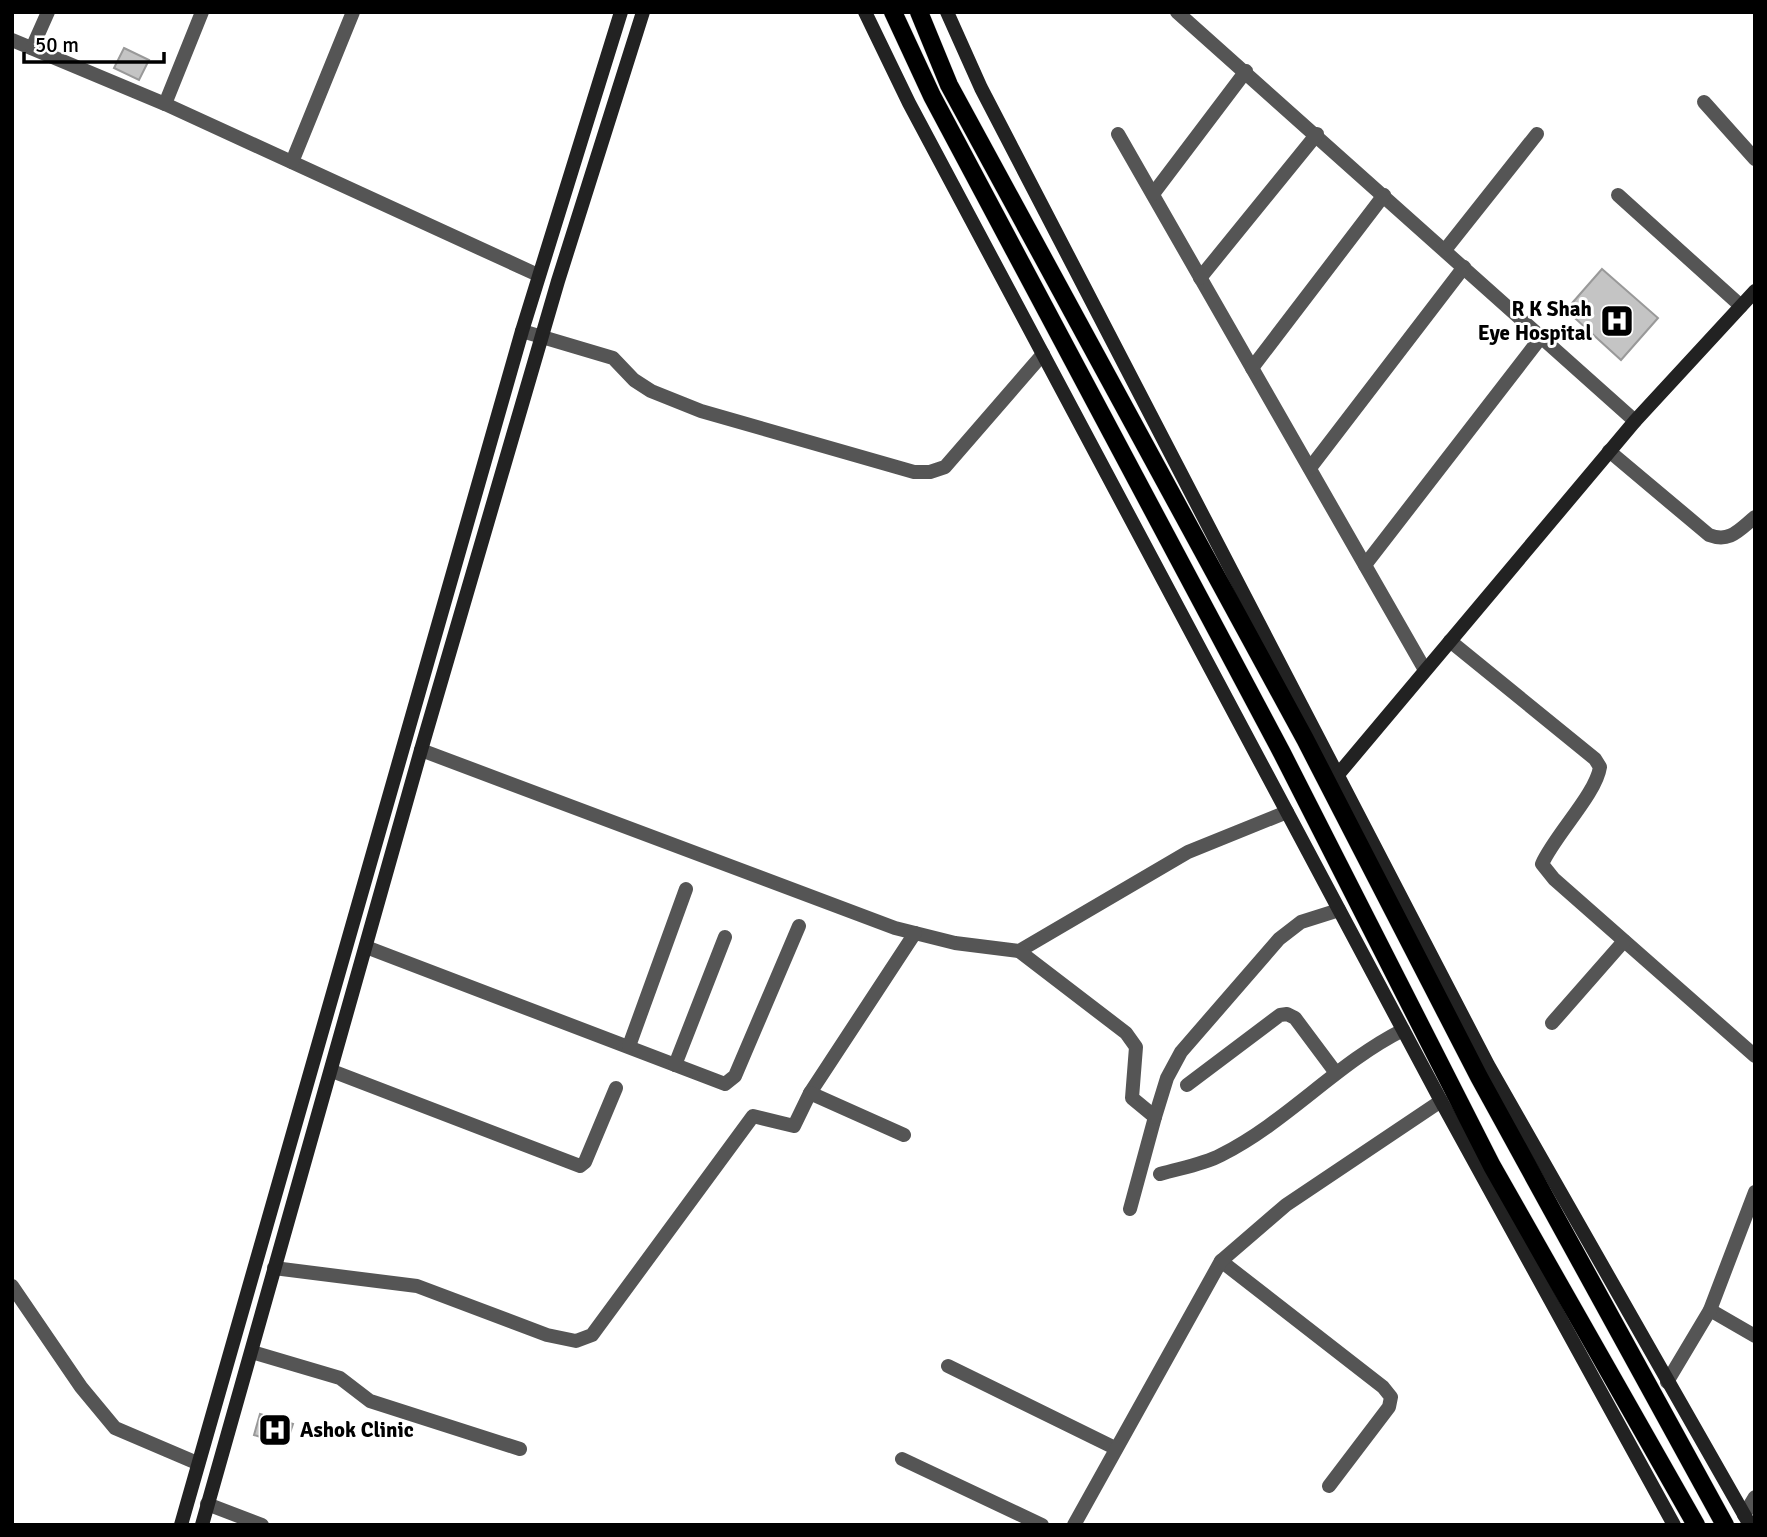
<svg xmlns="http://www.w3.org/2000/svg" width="1767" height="1537" font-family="Signika,sans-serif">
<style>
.building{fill:#c4c4c4;stroke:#999;stroke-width:2}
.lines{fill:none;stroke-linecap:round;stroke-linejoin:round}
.primary-casing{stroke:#dbdbdb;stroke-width:19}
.street{stroke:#555;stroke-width:14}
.secondary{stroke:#222;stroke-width:14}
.primary{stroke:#000;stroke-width:18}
.labels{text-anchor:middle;stroke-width:6;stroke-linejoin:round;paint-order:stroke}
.poi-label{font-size:21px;font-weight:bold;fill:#000;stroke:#fff;text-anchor:end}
</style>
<rect width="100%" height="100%" fill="#fff"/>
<g class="building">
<polygon points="124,48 149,60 139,80 114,68"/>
<polygon points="1602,269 1658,318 1621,360 1566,310"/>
<polygon points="260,1414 293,1424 286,1445 254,1435"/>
</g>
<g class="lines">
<defs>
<g id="primary">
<polyline points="893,12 932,96 1282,753 1492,1166 1696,1525"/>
<polyline points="919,12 949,85 1305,739 1479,1077 1725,1525"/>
</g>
</defs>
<use href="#primary" class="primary-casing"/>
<g class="street">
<polyline points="1177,12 1635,421"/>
<polyline points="12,40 165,104 538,275"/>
<polyline points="32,48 48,12"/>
<polyline points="1704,102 1755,159"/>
<polyline points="165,104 202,12"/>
<polyline points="1118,134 1425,670"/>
<polyline points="292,162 353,12"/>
<polyline points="1153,194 1246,71"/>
<polyline points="1618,195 1741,306"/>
<polyline points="1445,250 1537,134"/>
<polyline points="1200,278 1317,134"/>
<polyline points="522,331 613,358 634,380 651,391 701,411 914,472 930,472 945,467 1043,354"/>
<polyline points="1252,368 1384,195"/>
<path d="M1609,451L1709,535C1730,543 1739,530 1755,517"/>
<polyline points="1310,468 1464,267"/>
<polyline points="1365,565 1542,336"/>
<path d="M1450,641L1595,759L1600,767C1596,794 1555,835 1542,864L1554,879L1755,1056"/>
<polyline points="421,750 895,928 955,943 1019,951 1188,852 1287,812"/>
<polyline points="366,947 725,1084 735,1076 799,926"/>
<polyline points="1019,951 1126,1033 1136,1047 1132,1098 1155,1117 1130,1209"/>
<polyline points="1552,1023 1624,941"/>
<polyline points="629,1046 686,889"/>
<polyline points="675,1065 725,937"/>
<polyline points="332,1071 580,1166 585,1162 616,1088"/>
<polyline points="1187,1085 1280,1015 1287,1014 1295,1018 1336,1073"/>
<polyline points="810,1093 915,933"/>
<polyline points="1155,1117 1167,1078 1181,1052 1279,939 1301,922 1339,910"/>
<path d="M1160,1174C1180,1168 1202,1165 1221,1155C1287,1122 1337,1063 1403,1030"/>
<polyline points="1221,1261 1383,1387 1391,1397 1389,1407 1329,1486"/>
<polyline points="274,1268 417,1286 547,1335 576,1341 592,1335 753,1116 794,1126 810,1093 904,1135"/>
<polyline points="12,1286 81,1387 115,1428 197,1463"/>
<polyline points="1710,1310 1755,1336"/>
<polyline points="252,1352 340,1378 370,1401 520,1449"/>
<polyline points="948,1366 1115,1448"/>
<polyline points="1667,1382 1710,1310 1755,1192"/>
<polyline points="902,1459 1042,1525"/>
<polyline points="207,1504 262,1525"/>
<polyline points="1744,1515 1755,1497"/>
<polyline points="1074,1525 1221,1261 1286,1205 1441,1101"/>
</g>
<g class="secondary">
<polyline points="865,12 909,103 1441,1101 1674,1525"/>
<polyline points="947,12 981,88 1488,1065 1750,1525"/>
<polyline points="1336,777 1635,421 1755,291"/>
<polyline points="181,1525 522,331 621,12"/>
<polyline points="202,1525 421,750 558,281 643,12"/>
</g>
<use href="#primary" class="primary"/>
</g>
<defs>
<symbol id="hospital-square" viewBox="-11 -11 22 22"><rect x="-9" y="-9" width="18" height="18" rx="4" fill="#000" stroke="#fff"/><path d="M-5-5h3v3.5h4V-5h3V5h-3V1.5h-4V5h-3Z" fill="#fff"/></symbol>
</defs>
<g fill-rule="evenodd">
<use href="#hospital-square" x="1598" y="302" width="38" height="38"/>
<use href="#hospital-square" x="256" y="1411" width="38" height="38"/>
</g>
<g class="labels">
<g class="poi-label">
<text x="1592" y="316">R K Shah<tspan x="1592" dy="24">Eye Hospital</tspan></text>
<text x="300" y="1437" text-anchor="start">Ashok Clinic</text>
</g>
</g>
<rect width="1767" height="1537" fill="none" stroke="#000000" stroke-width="28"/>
<path d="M24 52v10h140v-10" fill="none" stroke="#000000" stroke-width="3.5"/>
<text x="35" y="52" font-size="21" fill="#000000" stroke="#ffffff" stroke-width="5" paint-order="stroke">50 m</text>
</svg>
